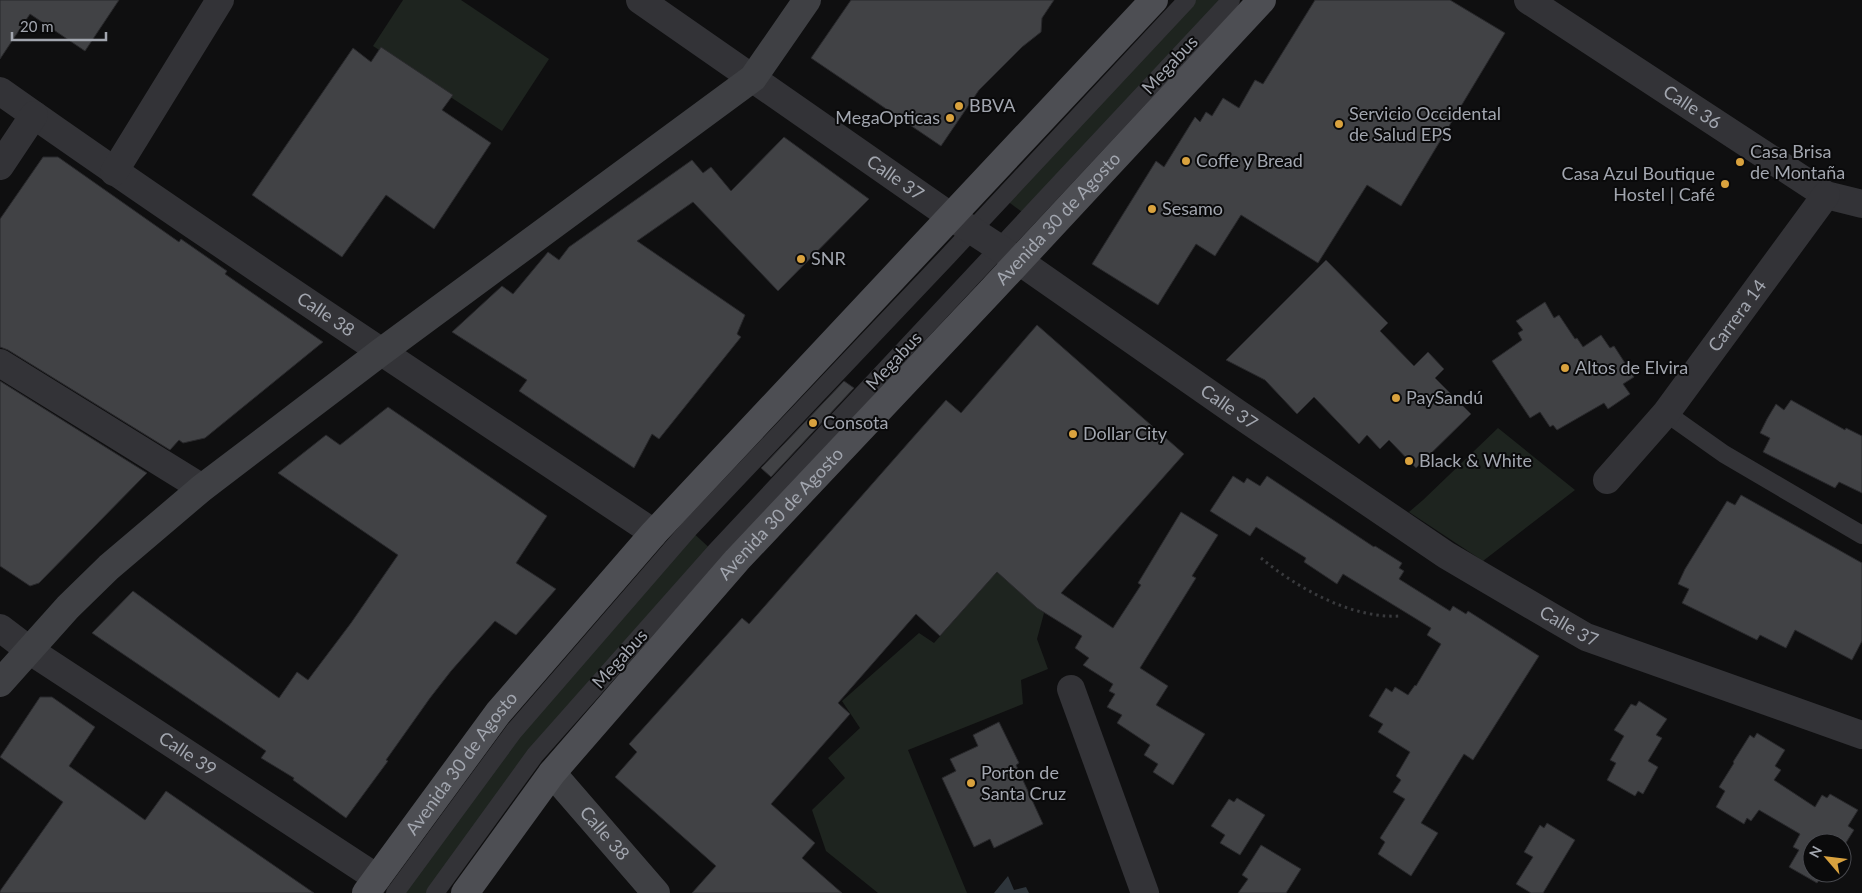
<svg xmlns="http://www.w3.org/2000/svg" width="1862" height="893" font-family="Lato,sans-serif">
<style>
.green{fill:#1e241f}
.water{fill:#2e353b}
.building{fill:#414245;stroke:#29292c}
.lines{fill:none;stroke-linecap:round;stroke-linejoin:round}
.path{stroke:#393a3d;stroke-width:3;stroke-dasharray:2.5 4;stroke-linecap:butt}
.lane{stroke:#333337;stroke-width:18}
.street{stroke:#333337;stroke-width:28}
.secondary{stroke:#3f4044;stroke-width:28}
.primary{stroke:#4d4e53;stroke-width:28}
.poi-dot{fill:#d9a23e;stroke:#0a0a0b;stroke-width:2}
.labels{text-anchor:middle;stroke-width:4;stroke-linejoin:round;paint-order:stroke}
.street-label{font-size:18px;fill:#a2a6af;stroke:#0a0a0b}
.poi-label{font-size:18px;fill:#a2a6af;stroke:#0a0a0b;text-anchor:start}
</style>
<rect width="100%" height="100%" fill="#0f0f10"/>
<g class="green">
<polygon points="403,0 461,0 549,59 502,131 373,46"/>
<polygon points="1187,0 1231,0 1029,217 1003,198"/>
<polygon points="1498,428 1575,490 1483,561 1409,512 1423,500"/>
<polygon points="689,529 715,553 535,755 435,893 395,893 514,731"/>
<polygon points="997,572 1044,613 1037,639 1048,669 1021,680 1023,704 908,750 967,893 878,893 826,851 812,810 845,778 828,758 860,728 842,701 919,633 934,643"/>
</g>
<polygon class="water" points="1008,876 1014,890 1026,887 1029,893 994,893"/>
<g class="building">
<polygon points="0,0 119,0 85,51 30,14 0,59"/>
<polygon points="851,0 1054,0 1042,18 1041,32 1022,47 979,90 941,146 811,58"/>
<polygon points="1315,0 1450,0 1505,33 1401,206 1367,185 1318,263 1241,215 1215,256 1196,244 1158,305 1092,264 1156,161 1164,167 1195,117 1200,122 1206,112 1212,116 1223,98 1239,108 1255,80 1263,84"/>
<polygon points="381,47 453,95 442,110 491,143 434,229 386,195 342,257 252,195 353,48 371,62"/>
<polygon points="784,137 869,199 778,291 693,202 637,241 745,315 737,334 741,337 659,439 652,434 634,468 519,391 527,380 452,332 502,286 513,294 548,252 559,260 569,247 692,160 703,173 711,167 731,191"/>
<polygon points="43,157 58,157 179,242 181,239 227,271 225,274 323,342 205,438 183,443 179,440 170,450 8,350 0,347 0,219"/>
<polygon points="1326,260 1388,323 1380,331 1414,366 1428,352 1444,369 1435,378 1471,414 1416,468 1389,440 1380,449 1367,435 1359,444 1314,397 1297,414 1265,380 1226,360"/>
<polygon points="1545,302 1554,318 1559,315 1575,339 1577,338 1583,347 1601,335 1610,348 1614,346 1634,377 1623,384 1630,394 1608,409 1604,403 1557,430 1553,425 1550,427 1540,412 1530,418 1492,361 1522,340 1518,333 1523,330 1516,321"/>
<polygon points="1037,325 1184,454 1061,593 1113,628 1141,585 1138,583 1181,512 1218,535 1192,576 1196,578 1140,668 1168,686 1156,705 1205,734 1173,785 1153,772 1158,764 1144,755 1150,745 1117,723 1122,715 1107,707 1115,694 1109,691 1113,684 1083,665 1089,658 1075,648 1082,636 1037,608 997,572 940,636 916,614 838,703 850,714 771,804 815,843 802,858 842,893 692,893 716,866 615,777 637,752 629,744 742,618 749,624 946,400 961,413"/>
<polygon points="0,381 147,473 39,583 30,586 0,566"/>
<polygon points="844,381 854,388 771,477 761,468"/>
<polygon points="1791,400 1845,430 1846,428 1862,436 1862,493 1839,482 1835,488 1763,452 1770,438 1760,433 1767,419 1776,404 1784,410"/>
<polygon points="388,407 547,516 516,563 556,589 516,635 495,621 451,671 430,698 386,760 388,761 346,818 293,780 294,778 261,758 266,751 92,633 133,591 279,698 297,672 308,680 351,623 398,555 278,473 326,435 340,445"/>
<polygon points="1233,476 1244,483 1247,478 1260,486 1267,476 1374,547 1375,546 1402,563 1399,568 1404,571 1399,579 1450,611 1453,606 1466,614 1468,611 1539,656 1473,760 1464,754 1421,823 1438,833 1411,876 1378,854 1385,842 1380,838 1405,799 1393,792 1401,780 1396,776 1410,752 1378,732 1383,724 1369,716 1386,688 1392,692 1395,687 1408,695 1415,685 1416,686 1441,644 1427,635 1431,628 1343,574 1337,584 1304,562 1306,558 1256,527 1250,536 1210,511"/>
<polygon points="1741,495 1862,563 1862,641 1852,660 1795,630 1786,648 1760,635 1757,640 1682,603 1689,589 1678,584 1685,569 1727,501 1735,505"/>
<polygon points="40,697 52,697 95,727 69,766 145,820 166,791 314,893 0,893 0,891 63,802 0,757"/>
<polygon points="1639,701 1667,719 1656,735 1662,738 1648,761 1658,767 1643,794 1638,791 1635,796 1607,780 1616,763 1610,760 1624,736 1614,730 1631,704 1636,706"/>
<polygon points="999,722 1019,763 1016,765 1043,824 994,848 990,839 974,847 942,778 956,771 950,759 978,746 973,735"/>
<polygon points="1757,733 1785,750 1775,766 1781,770 1774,780 1815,807 1822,795 1827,798 1830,794 1858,810 1848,826 1854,830 1842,849 1842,843 1812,843 1812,873 1829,873 1825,881 1820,879 1817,883 1789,867 1799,850 1793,847 1800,834 1759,810 1751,821 1747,818 1744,824 1716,807 1725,791 1719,787 1734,763 1733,762 1750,735 1754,738"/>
<polygon points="1237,798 1265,815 1240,855 1220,843 1225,835 1211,826 1229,799 1234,802"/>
<polygon points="1547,823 1575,840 1543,893 1531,893 1516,884 1533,857 1524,852 1540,825 1544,828"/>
<polygon points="1261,845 1301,869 1286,893 1238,893 1248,879 1242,875"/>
</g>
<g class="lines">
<path class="path" d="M1261,558C1297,588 1352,619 1400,616"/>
<g class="lane">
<polyline points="1666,413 1724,454 1862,535"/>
<polyline points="395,893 514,731 689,529 948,256 1187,0"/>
<polyline points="435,893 535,755 715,552 1231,0"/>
</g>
<g class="street">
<path id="s1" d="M640,0L950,216L1019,261L1237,413L1446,555L1485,578L1586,637L1862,735"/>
<path id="s2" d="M1528,0L1826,195L1862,204"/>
<path id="s3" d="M0,91C215,243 435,387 654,533"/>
<polyline points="0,166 34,115"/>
<polyline points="114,172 220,0"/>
<polyline points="0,363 202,488"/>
<path id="s4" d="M1607,480L1666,413L1826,195"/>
<path id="s5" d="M0,628L29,650L377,878"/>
<polyline points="1071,689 1145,893"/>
</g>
<g class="secondary">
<polyline points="0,683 68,607 109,567 202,488 381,352 753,78 807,0"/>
<path id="s6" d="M552,773L656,893"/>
</g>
<g class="primary">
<path id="s7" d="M366,893L498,713L654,533L1154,0"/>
<path id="s8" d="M465,893L552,773L737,560L991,291L1262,0"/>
</g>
</g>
<g class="poi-dot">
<circle cx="959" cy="106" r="5"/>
<circle cx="950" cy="118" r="5"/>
<circle cx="1339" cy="124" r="5"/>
<circle cx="1186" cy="161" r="5"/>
<circle cx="1740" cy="162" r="5"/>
<circle cx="1725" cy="184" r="5"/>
<circle cx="1152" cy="209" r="5"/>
<circle cx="801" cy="259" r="5"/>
<circle cx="1565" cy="368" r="5"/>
<circle cx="1396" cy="398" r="5"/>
<circle cx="813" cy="423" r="5"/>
<circle cx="1073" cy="434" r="5"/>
<circle cx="1409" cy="461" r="5"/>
<circle cx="971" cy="783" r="5"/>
</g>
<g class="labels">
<g class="street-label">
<text transform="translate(1170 65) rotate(-47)" y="6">Megabus</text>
<text dy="6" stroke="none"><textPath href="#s2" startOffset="196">Calle 36</textPath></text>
<text dy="6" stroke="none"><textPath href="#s1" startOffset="311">Calle 37</textPath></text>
<text dy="6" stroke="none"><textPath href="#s8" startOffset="899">Avenida 30 de Agosto</textPath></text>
<text dy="6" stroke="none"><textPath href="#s3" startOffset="395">Calle 38</textPath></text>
<text dy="6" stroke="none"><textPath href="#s4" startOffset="210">Carrera 14</textPath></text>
<text transform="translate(894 361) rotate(-47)" y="6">Megabus</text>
<text dy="6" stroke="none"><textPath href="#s1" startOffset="716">Calle 37</textPath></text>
<text dy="6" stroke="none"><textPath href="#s8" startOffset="494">Avenida 30 de Agosto</textPath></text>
<text dy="6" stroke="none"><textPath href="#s1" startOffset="1121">Calle 37</textPath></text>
<text transform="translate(620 659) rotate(-48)" y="6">Megabus</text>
<text dy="6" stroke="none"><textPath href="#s5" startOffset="226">Calle 39</textPath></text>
<text dy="6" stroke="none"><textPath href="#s7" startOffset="161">Avenida 30 de Agosto</textPath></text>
<text dy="6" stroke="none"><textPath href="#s6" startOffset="80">Calle 38</textPath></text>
</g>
<g class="poi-label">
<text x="969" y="112">BBVA</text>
<text x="1349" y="120">Servicio Occidental<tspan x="1349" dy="21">de Salud EPS</tspan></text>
<text x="940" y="124" text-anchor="end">MegaOpticas</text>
<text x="1750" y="158">Casa Brisa<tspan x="1750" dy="21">de Montaña</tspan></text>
<text x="1196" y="167">Coffe y Bread</text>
<text x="1715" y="180" text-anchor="end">Casa Azul Boutique<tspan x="1715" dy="21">Hostel | Café</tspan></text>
<text x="1162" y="215">Sesamo</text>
<text x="811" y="265">SNR</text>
<text x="1575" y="374">Altos de Elvira</text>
<text x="1406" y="404">PaySandú</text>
<text x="823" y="429">Consota</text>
<text x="1083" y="440">Dollar City</text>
<text x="1419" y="467">Black &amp; White</text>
<text x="981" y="779">Porton de<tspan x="981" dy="21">Santa Cruz</tspan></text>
</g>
</g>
<g transform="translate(1827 858) rotate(298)"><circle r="24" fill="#0a0a0b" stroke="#47484d"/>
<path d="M0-4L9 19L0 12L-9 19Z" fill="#d9a23e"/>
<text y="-8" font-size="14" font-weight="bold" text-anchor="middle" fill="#a2a6af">N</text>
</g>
<path d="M12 32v8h94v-8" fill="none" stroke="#a2a6af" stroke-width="2.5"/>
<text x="20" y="32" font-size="15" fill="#a2a6af" stroke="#0a0a0b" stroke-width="4" paint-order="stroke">20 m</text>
</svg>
